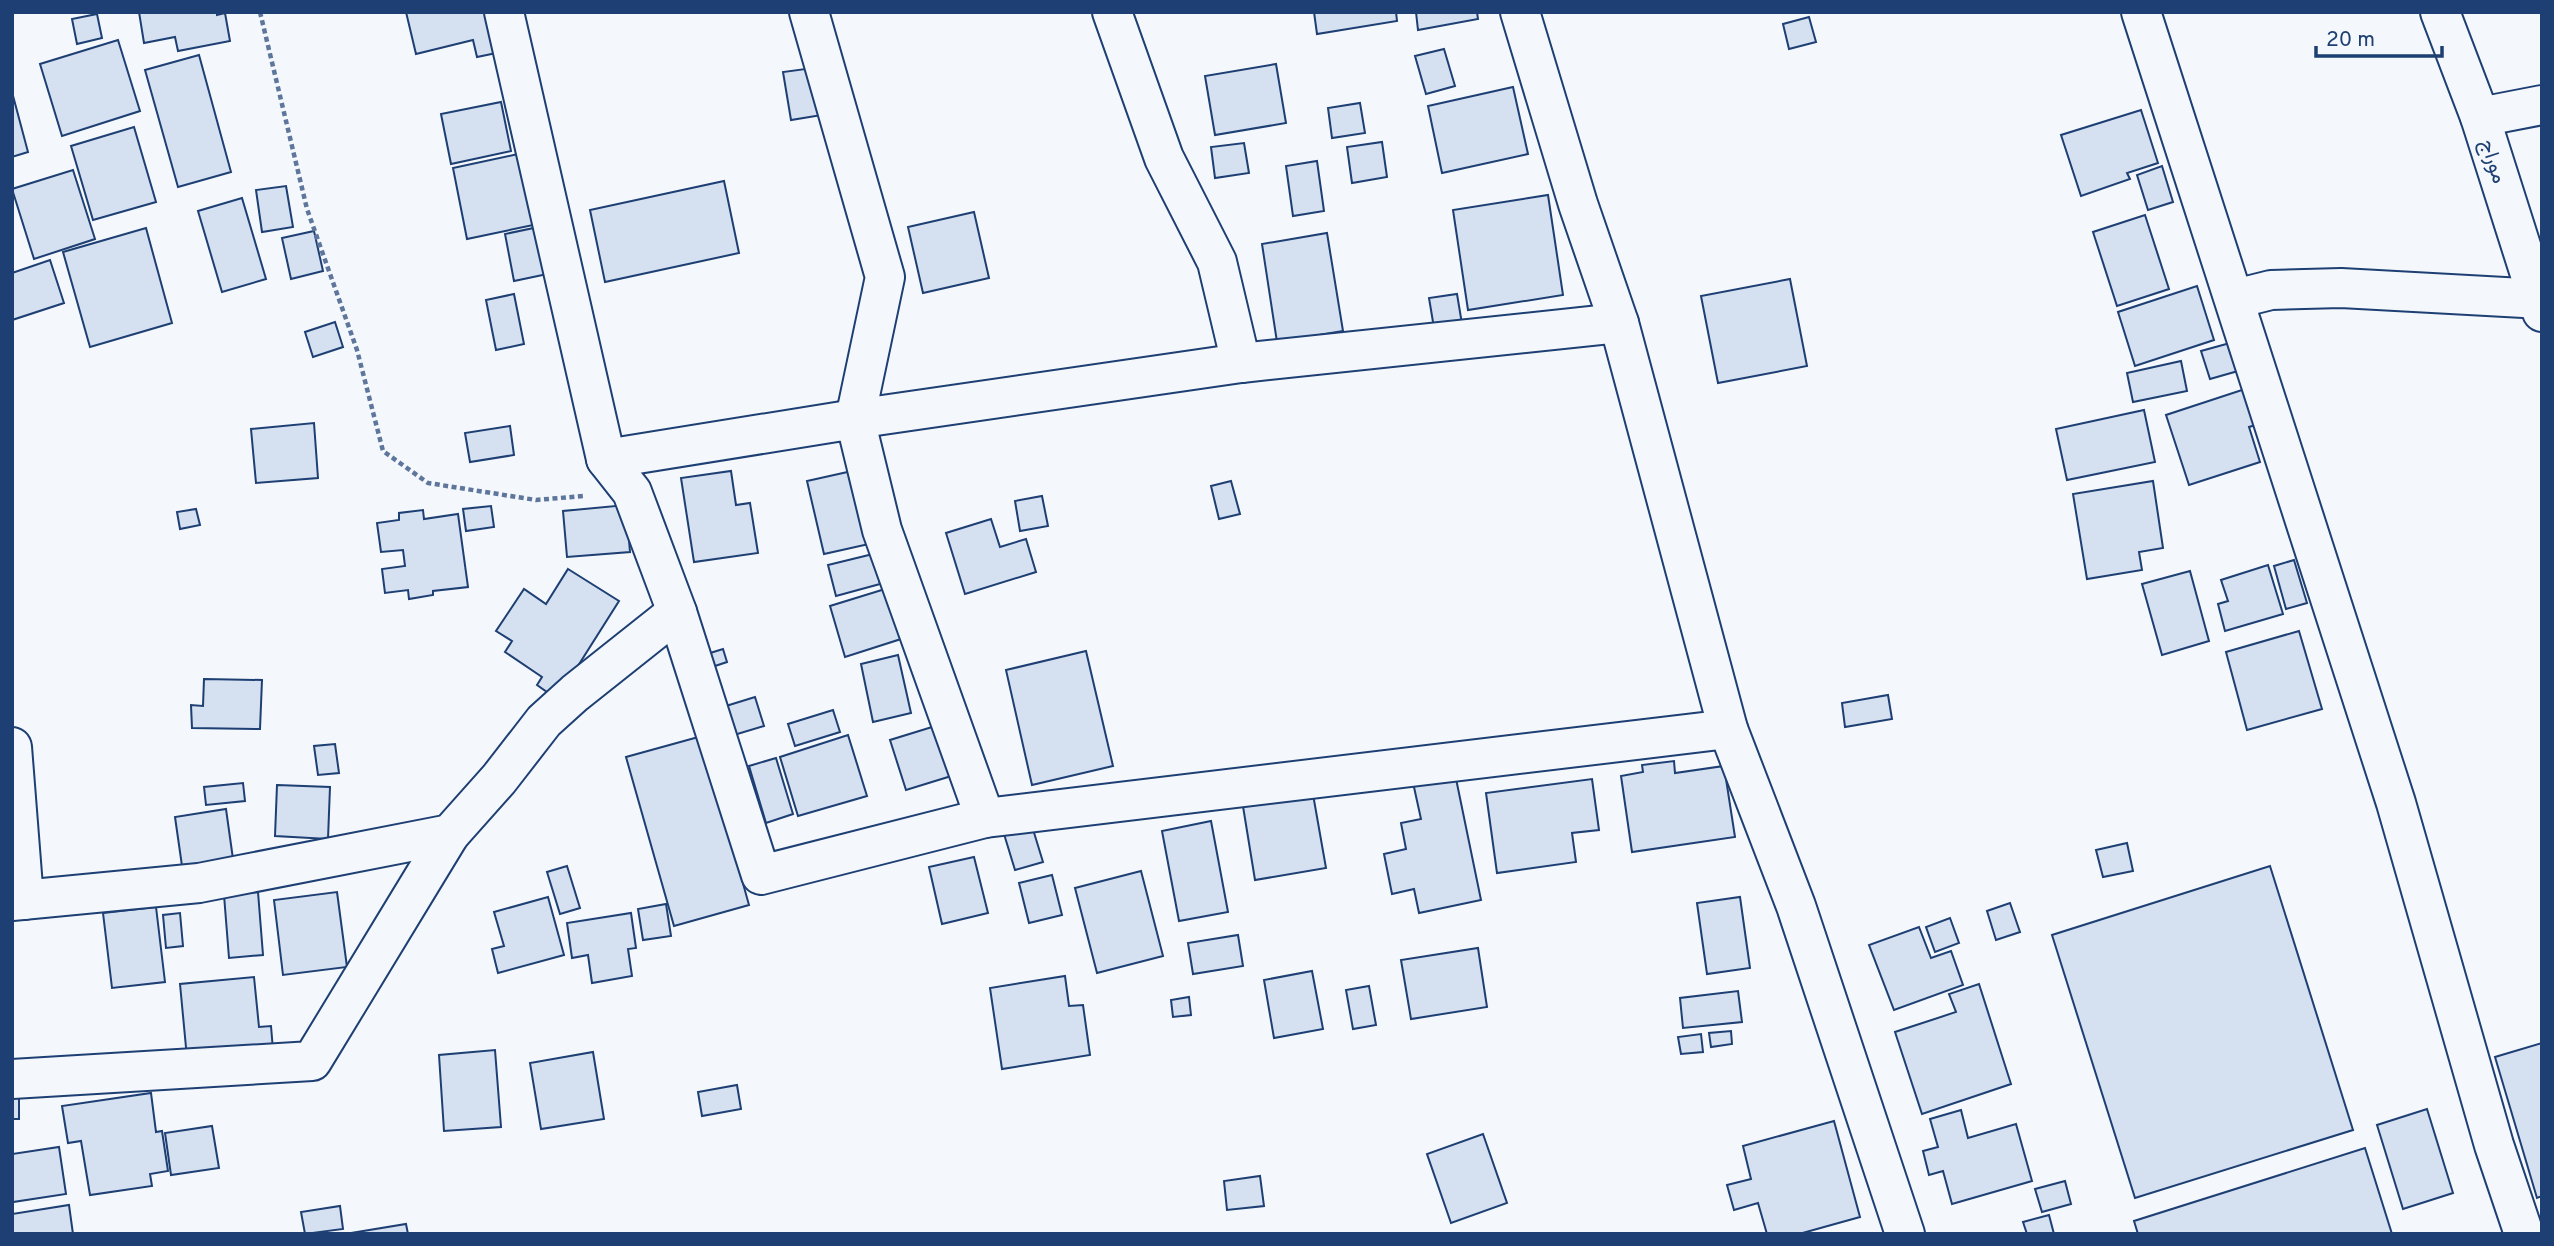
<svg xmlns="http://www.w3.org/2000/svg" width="2554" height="1246" font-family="Overpass,Vazirmatn,sans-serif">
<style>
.building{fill:#d5e0f0;stroke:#1d3f73;stroke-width:2}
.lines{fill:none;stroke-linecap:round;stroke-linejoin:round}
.minor-casing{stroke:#1d3f73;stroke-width:42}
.major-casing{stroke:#1d3f73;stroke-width:42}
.path{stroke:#5e769c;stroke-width:4.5;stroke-dasharray:5 3.5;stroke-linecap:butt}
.minor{stroke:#f4f7fb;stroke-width:38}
.major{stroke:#f4f7fb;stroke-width:38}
.labels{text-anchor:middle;stroke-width:5;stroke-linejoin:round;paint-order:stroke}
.street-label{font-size:21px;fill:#1d3f73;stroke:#f4f7fb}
</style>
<rect width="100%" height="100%" fill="#f4f7fb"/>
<g class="building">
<polygon points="139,12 217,12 217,15 225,13 230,41 178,51 175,37 144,43"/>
<polygon points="406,12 497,12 506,51 477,57 473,40 416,54"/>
<polygon points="1314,12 1396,12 1397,21 1317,34"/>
<polygon points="1416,12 1477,12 1478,19 1418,30"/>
<polygon points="97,14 102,38 77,44 72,19"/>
<polygon points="1809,17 1816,42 1789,49 1783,24"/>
<polygon points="118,40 140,111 62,136 40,64"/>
<polygon points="1444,49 1455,86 1426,94 1415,56"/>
<polygon points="199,55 231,172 178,187 145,70"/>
<polygon points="1276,64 1286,123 1215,135 1205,76"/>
<polygon points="820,67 828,114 791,120 783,72"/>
<polygon points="1513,87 1528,154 1442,173 1428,106"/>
<polygon points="12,92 28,152 12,157"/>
<polygon points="501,102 511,151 451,164 441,114"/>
<polygon points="1360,103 1365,133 1332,138 1328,108"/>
<polygon points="2141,110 2158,163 2127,173 2130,179 2081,196 2061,135"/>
<polygon points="134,127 156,202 93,220 71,146"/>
<polygon points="1382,142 1387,177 1352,183 1347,147"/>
<polygon points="1244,143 1249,173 1215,178 1211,147"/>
<polygon points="523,153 538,224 467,239 453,168"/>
<polygon points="1317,161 1324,211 1293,216 1286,166"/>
<polygon points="2162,166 2173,202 2148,210 2137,175"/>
<polygon points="73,170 95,239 34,259 12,189"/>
<polygon points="724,181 739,253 605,282 590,210"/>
<polygon points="286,186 293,227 262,232 256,190"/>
<polygon points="1548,195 1563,295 1468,310 1453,210"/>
<polygon points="242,198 266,279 222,292 198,211"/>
<polygon points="974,212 989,278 923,293 908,227"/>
<polygon points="2145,215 2169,289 2117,306 2093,232"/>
<polygon points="548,225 557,272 514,281 505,234"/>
<polygon points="146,228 172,323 90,347 63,252"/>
<polygon points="314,231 323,271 291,279 282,238"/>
<polygon points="1327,233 1343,331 1277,342 1262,244"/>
<polygon points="50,260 64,303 12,320 12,273"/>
<polygon points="1790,279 1807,366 1718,383 1701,296"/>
<polygon points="2197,286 2214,340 2135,366 2118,312"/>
<polygon points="514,294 524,344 496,350 486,300"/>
<polygon points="1457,294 1462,324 1434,328 1429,298"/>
<polygon points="335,322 343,347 313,357 305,332"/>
<polygon points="2230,343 2238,371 2210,379 2201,351"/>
<polygon points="2181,361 2187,391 2133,402 2127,373"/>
<polygon points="2248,388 2259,424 2249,427 2260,462 2189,485 2166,415"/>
<polygon points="2144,410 2155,462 2067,480 2056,429"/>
<polygon points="314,423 318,478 256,483 251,429"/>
<polygon points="510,426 514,455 470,462 465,433"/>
<polygon points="861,469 869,544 824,554 807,481"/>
<polygon points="731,471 736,505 750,503 758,553 694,562 681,478"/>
<polygon points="1231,481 1240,514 1219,519 1211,486"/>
<polygon points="2153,481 2163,548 2139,552 2142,570 2087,579 2073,494"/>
<polygon points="1042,496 1048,526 1020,531 1015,501"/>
<polygon points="626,505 630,552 567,557 563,511"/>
<polygon points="491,506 494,527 466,531 463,509"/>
<polygon points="196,509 200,525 180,529 177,512"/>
<polygon points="423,510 424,519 458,514 468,587 433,591 433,595 409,599 408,590 385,593 382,569 405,566 403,550 381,552 377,523 399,520 399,513"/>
<polygon points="991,519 1000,547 1026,539 1036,572 965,594 946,533"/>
<polygon points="873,554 880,584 836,596 828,565"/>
<polygon points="2294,560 2307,603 2286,609 2274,566"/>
<polygon points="2268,565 2283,614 2225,631 2218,604 2228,601 2221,580"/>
<polygon points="568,569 619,601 557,699 537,685 542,677 505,652 512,641 496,631 524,589 546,604"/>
<polygon points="2190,571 2209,641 2162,655 2142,584"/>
<polygon points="885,589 901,639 845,657 830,606"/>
<polygon points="2299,631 2322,709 2247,730 2226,652"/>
<polygon points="723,649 727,662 712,667 707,654"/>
<polygon points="1086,651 1113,766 1032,785 1006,670"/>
<polygon points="898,655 911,713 873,722 861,664"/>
<polygon points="204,679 262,680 260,729 192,728 191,705 203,706"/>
<polygon points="1888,695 1892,719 1845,727 1842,703"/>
<polygon points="755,697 764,726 734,735 726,706"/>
<polygon points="833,710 840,732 795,746 788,724"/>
<polygon points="945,723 961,773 906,790 890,740"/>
<polygon points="848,735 867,796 798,816 780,757"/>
<polygon points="702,736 749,905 674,926 626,757"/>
<polygon points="335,744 339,773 318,775 314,746"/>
<polygon points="776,758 793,814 766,823 749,766"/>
<polygon points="1674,761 1675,773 1724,766 1735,837 1632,852 1621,776 1643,772 1642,765"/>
<polygon points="1454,769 1481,900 1419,913 1414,889 1392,894 1384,854 1406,849 1401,823 1421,819 1412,778"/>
<polygon points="1592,779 1599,830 1572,833 1576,862 1497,873 1486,793"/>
<polygon points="243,783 245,801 206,805 204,787"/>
<polygon points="1311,783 1326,868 1255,880 1241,794"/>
<polygon points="277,785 330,787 328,839 275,836"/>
<polygon points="226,809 233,859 182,866 175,817"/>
<polygon points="1211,821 1228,912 1179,921 1162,831"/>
<polygon points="1032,826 1043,862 1015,870 1004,834"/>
<polygon points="2127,843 2133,871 2103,877 2096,850"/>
<polygon points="974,857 988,913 942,924 929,867"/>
<polygon points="567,866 580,908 560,914 547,872"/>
<polygon points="2270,866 2353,1130 2135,1198 2052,935"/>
<polygon points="1141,871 1163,956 1097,973 1075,888"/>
<polygon points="1052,875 1062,915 1029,923 1019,883"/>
<polygon points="258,892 263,955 229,958 224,895"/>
<polygon points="337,892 347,967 283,975 274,900"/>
<polygon points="548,897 564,955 498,973 492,949 504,946 494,912"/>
<polygon points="1740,897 1750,968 1707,974 1697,903"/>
<polygon points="2010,903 2020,932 1996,940 1987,911"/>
<polygon points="666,904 671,936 643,940 638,909"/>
<polygon points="156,907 165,982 112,988 103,913"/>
<polygon points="180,913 183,946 166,948 163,915"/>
<polygon points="631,913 636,948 628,949 632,976 592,983 588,955 572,958 567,923"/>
<polygon points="1950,918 1959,943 1935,952 1926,927"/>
<polygon points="1919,927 1931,958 1951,951 1963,985 1894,1010 1869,945"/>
<polygon points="1238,935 1243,966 1193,974 1188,943"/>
<polygon points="1478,948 1487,1007 1411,1019 1401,960"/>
<polygon points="1312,971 1323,1029 1274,1038 1264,980"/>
<polygon points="1065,976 1069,1006 1083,1005 1090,1055 1002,1069 990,988"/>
<polygon points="254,977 259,1027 271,1026 273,1050 187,1058 180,984"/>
<polygon points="1979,984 2011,1084 1922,1114 1895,1032 1956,1012 1949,994"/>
<polygon points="1369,986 1376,1025 1353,1029 1346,990"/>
<polygon points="1738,991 1742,1022 1683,1028 1680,998"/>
<polygon points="1189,997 1191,1015 1173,1017 1171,1000"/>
<polygon points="1731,1031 1732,1044 1711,1047 1709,1033"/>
<polygon points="1701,1034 1703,1052 1681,1054 1678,1037"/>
<polygon points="2542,1043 2542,1196 2537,1198 2495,1057"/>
<polygon points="495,1050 501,1127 444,1131 439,1055"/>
<polygon points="593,1052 604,1119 541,1129 530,1063"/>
<polygon points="737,1085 741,1109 702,1116 698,1092"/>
<polygon points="151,1093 156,1132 162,1131 168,1171 150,1174 152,1186 90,1195 81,1141 68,1143 62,1106"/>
<rect x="12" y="1096" width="7" height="23"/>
<polygon points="2427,1109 2453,1193 2403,1209 2377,1125"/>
<polygon points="1961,1110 1968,1138 2016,1124 2032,1181 1952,1204 1943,1171 1929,1175 1923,1151 1938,1147 1930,1119"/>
<polygon points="1834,1121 1860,1217 1799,1234 1767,1234 1758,1203 1734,1210 1727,1185 1751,1179 1743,1146"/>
<polygon points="212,1126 219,1168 171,1175 165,1133"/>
<polygon points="1483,1134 1507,1203 1451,1223 1427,1154"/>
<polygon points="59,1147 66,1194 13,1202 12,1154"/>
<polygon points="2365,1148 2392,1234 2138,1234 2134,1221"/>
<polygon points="1260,1176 1264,1206 1227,1210 1224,1181"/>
<polygon points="2065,1181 2071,1204 2042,1212 2035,1189"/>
<polygon points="69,1205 73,1234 12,1234 12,1214"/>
<polygon points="340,1206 343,1229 305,1234 301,1212"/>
<polygon points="2049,1215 2054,1234 2027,1234 2023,1222"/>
<polygon points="406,1224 408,1234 345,1234"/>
</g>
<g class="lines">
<defs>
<g id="minor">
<polyline points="504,12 606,459 632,492 677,612 761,875 985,818"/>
<polyline points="809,12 885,277 855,419 1241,363 1619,323"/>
<polyline points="1112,12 1164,158 1217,262 1241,363"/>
<polyline points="1520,12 1578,204 1619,323 1728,729 1796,906 1905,1234"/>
<polyline points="2141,12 2396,803 2494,1145 2524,1234"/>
<polyline points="2480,117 2542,105"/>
<polyline points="2235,299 2271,290 2341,288 2542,299"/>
<polyline points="606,459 855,419 882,530 985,818 1728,729"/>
<polyline points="12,747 24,900"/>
<polyline points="12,901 199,883 450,834 499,779 544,721 575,693 677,612"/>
<polyline points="12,1079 312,1061 450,834"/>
</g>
<polyline id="major" points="2440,12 2480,117 2542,312"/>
</defs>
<use href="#minor" class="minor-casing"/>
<use href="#major" class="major-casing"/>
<polyline class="path" points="260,12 307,209 357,350 383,451 428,483 536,500 583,496"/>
<use href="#minor" class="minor"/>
<use href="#major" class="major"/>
</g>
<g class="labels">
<g class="street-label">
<text transform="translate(2494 161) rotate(72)" y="7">موراج</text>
</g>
</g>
<rect width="2554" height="1246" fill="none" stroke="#1d3f73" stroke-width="28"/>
<path d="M2316 46v10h126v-10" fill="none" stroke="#1d3f73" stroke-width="3.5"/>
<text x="2326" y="46" font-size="21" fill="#1d3f73" stroke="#f4f7fb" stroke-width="5" paint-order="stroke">20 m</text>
</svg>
